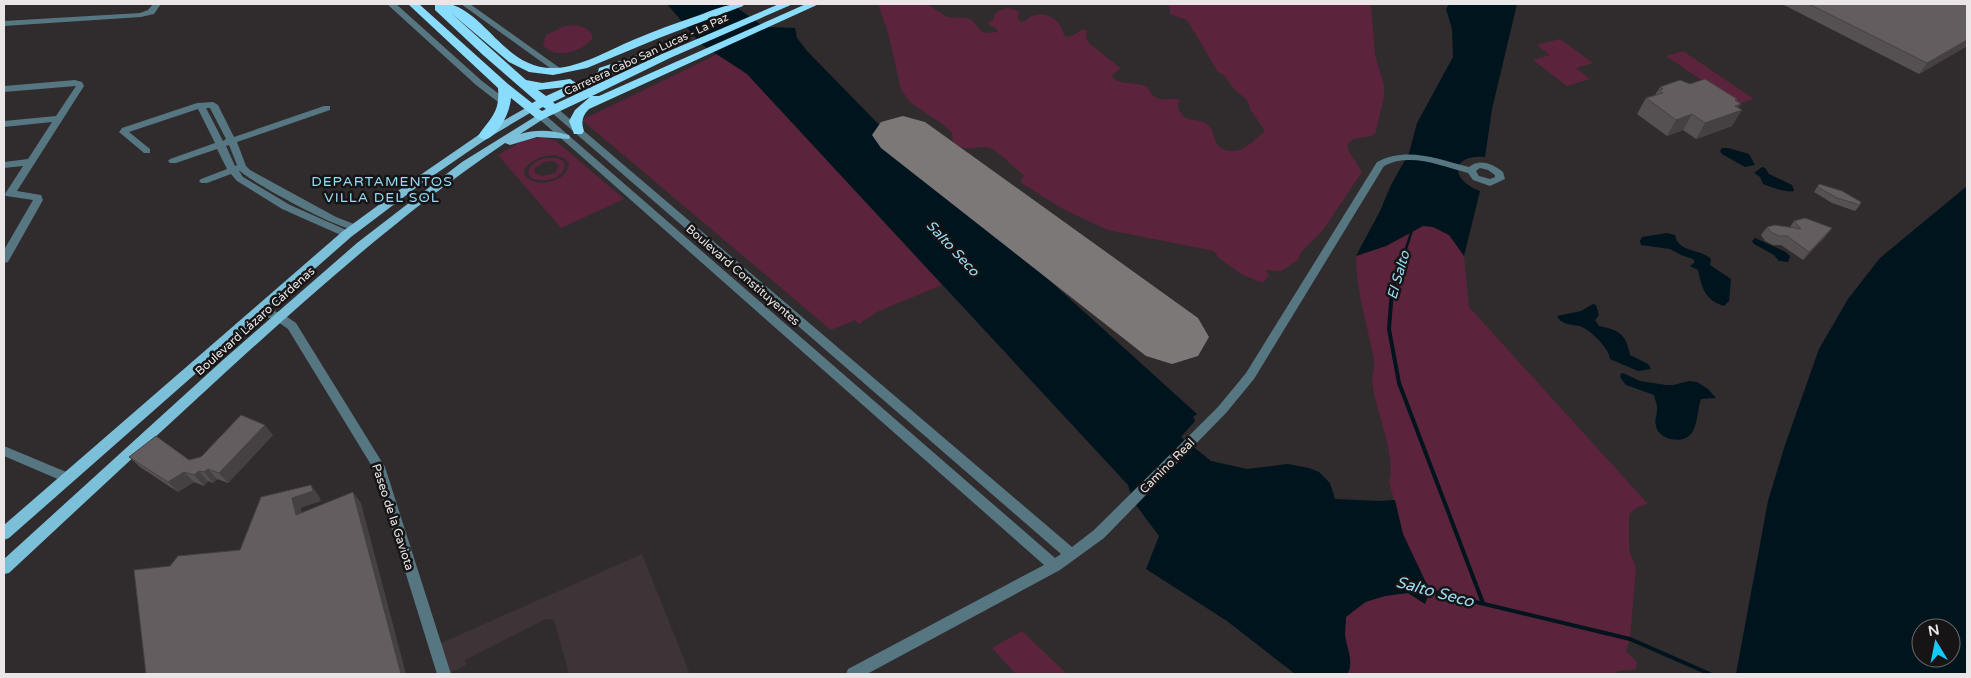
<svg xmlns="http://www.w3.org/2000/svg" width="1971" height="678" font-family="'Varela Round',sans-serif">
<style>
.built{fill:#3e3438}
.green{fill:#5c243c;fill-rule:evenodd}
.water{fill:#00141d;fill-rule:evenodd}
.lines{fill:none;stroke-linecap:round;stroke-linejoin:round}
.stream-far1{stroke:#00141d;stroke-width:2.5}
.stream{stroke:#00141d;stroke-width:4}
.runway{fill:#7c7878;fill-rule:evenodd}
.minor{fill:#567682;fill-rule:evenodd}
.major{fill:#7bbfd9;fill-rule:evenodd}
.highway{fill:#89dcfb;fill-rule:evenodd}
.wall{fill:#555052}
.shaded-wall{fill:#454142}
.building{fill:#635d5f;stroke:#454142}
.labels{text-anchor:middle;stroke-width:5;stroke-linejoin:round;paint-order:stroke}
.far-street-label{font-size:11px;fill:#eae6e7;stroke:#161415}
.street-label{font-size:12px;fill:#eae6e7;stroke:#161415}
.neighbourhood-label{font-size:14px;letter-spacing:1px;fill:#96ddf8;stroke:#161415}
.water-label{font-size:14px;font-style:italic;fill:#9ddef6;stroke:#161415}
.near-water-label{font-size:16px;font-style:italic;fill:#9ddef6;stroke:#161415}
</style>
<rect width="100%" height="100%" fill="#302b2c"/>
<polygon class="built" points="642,554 690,674 569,674 554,620 546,619 465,660 466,665 448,674 439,644"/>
<g class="green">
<path d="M878,4H927L947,17L966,18L972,20L981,31L987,33L998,32L997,29L987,23L993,20L996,12L1008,8L1019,11L1018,19L1021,22C1026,21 1028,18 1032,16C1047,10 1061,21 1064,35C1072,40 1077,31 1084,29L1087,31L1086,38L1090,44L1119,67L1120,69L1112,75L1113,78C1123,86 1136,81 1147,87C1152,91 1150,97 1160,99C1168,101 1172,97 1180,100L1178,107C1184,126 1198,116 1208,125C1214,130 1214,141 1219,147C1238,159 1252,142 1265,131L1250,109L1248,101L1234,89L1225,76L1218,72L1187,20L1170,14V8L1167,4H1371L1375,55L1384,85V97L1375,134C1366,140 1353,134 1347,145L1350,153L1362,172L1323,230L1301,252L1298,260L1281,271L1265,270L1269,275L1263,283L1241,274L1219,258L1214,251L1108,230L1063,209L1020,182L1024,175C1015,169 999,151 990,148C975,144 968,155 953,142L952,133L944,125L911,103L901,90L889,36Z"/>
<path d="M565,26C575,25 587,25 592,35V39C582,52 554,60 543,45L546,35Z"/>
<polygon points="1560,39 1593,63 1576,68 1590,79 1567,86 1533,60 1550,55 1537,45"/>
<polygon points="1683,51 1754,99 1737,104 1666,56"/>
<polygon points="718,54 747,74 942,285 879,311 859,324 855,320 831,330 582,120"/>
<path d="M542,137L556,141L624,199L561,228L498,155L522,141ZM555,155L566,159L569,164C567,182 537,189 525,176L524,170C531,159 543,155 555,155Z"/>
<path d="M546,158H556L563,161L565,166C561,180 544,183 531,178L528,173C530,163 538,160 546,158ZM553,161L559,166L555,173L543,176L535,173V168L544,162Z"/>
<path d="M1423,226L1433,227L1449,235L1457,244L1464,256L1469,307L1648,504L1638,507L1629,514V550L1636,568L1630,639L1626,651L1637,662L1636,669L1618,671L1614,674H1347L1350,670L1345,635L1346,617C1370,598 1378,596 1408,593L1414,558L1403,534L1389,481C1397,455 1374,408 1372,380C1372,374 1375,368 1374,361C1368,326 1356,292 1356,256L1386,246Z"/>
<polygon points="1022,631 1067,674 1016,674 992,648"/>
</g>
<g class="water">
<path d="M667,4H732L764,27L795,28L797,38L807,51L892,138L1197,414L1193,417L1195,421L1181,437L1211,461L1247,469L1288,464L1309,468L1319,472L1330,483L1335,499L1381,501L1395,500L1403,534L1430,591L1425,604L1408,593L1385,596L1365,602L1346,617C1346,623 1345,628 1345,634C1346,647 1355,662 1347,674H1295L1227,621L1146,569L1159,536L1133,501L1128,485L747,74L701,44Z"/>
<path d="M1449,4H1517L1492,109L1485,157C1450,154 1450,180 1480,191L1464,256L1449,235L1433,227L1423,226L1386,246L1356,256L1380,211L1391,185L1409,153L1417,123L1453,57L1452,29L1446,9Z"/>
<polygon points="1722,148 1728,148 1749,154 1755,165 1745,167 1722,154 1720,151"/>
<path d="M1762,167L1765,168L1769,174L1792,185L1794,191C1788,193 1770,187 1763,184L1760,177L1754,173Z"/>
<path d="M1967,186V674H1736L1768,501L1784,448L1819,349L1848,299L1880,258ZM1921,628H1951V658H1921Z"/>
<path d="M1667,233L1675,235C1678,253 1700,248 1711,259L1710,265L1731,279L1729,301L1724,306C1705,300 1702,288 1698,270L1690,266L1695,262L1693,259L1681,255L1670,249L1641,245L1640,241L1642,237Z"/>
<polygon points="1755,238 1786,252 1790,256 1788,262 1779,261 1774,255 1754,244 1752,241"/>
<path d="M1593,304L1596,305L1599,315L1595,320L1599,326C1618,330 1626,333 1630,355L1648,364L1651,369L1638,371L1610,359C1609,348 1592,332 1582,327C1573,323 1563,327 1557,316L1581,311Z"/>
<path d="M1623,373L1640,381L1666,385H1673L1689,381L1697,382L1708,389L1716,398L1701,399C1695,416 1700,445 1670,439C1663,437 1657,432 1656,426C1654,420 1657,416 1657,410C1658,406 1655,400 1654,395L1626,385L1620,377L1621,374Z"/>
</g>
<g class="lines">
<polyline class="stream-far1" points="1392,292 1412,230"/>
<g class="stream">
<polyline points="1392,290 1389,329 1399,383 1483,603"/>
<polyline points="1426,590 1630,639 1710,674"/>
</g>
<polygon class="runway" points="903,116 925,122 1198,318 1209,337 1198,356 1172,364 1146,356 881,148 872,135 881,122"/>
<g class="minor">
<polygon points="153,4 161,4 154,14 141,17 4,26 4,21 140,13 148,10"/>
<polygon points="387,4 396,4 482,81 508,101 508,105 502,105 476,85"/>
<polygon points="461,4 470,4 564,71 560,74 557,73"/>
<polygon points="75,80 82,82 84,86 17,191 41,195 43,200 8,262 4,263 4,250 33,200 6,196 5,194 23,166 4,168 4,162 28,159 52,122 4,127 4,121 56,116 76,86 4,92 4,86"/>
<path d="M213,102L218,105L234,137L324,106H330V110L237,142L246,166L250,170L336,217L359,226L360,228L359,230C346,234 251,182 240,171H239L243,177L290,205L351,232L352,234L347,237L343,236L282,209L237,181L231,174L207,183H201L199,181L201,179L227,169L217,149L176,163H170L168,161L170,159L215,143L198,109L129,132L150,149V153H144L119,132L122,128L197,103ZM206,108H210L226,139L223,141ZM229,145L237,165L235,166L226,146Z"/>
<path d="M554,107L557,108L1072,547L1094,530L1218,407L1246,373L1377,162C1406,146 1438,159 1469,167C1480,158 1493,164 1503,172L1505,179L1490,186L1473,180L1468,173C1441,166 1410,152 1384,166L1254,379L1226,413L1104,538L1060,570L867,674H846L848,669L1044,565L538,118V114H544L1055,558L1061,554L551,112V108ZM1480,168L1488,170L1495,175V177L1490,179L1479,176L1476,171Z"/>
<polygon points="259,306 283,314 296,323 385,467 451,674 437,674 373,468 288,329 275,320 255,313 254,310"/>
<polygon points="4,446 71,474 73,478 71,482 67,483 4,456"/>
</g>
<g class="major">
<polygon points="531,105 536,108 535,110 488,138 421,184 351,237 9,538 4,540 4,525 343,231 413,180 480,134"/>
<path d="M541,113L546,116L545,118L520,134C537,129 551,130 569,135L570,137L569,139L537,137L510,145L505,143C406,210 317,289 228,370C155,437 82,505 9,573L4,574V559L224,359L357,243L462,162Z"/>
</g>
<path class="highway" d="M408,4H419L508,84L532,103L536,101L483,55L435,10V4C440,4 445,3 450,4C488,15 506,70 555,68C581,67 609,50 633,40C654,31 676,23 697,16C713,10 728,3 744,4L743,6L659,38L587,68L553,75L529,72L509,62L451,13L526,80L542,83L570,79L576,83L598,72L599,68L644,53L650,56L648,58L617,69L616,72L553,102L555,104L662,54L779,4H793L670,58L592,96H599L806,4H819L589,109C582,116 581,122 584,131L582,134H574L569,121L575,110L590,97L541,120L537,119L511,98C510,112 499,136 484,140L478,136C491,117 500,113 498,88ZM566,87L546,96L538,90ZM543,107L546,109L542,111L539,109Z"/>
</g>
<g class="wall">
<polygon points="1782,4 1967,4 1967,46 1919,74"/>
<polygon points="1660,87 1736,101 1738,108 1732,126 1696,139 1683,130 1667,136 1637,114 1646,98 1655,95"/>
<polygon points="1819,184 1860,205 1855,211 1832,203 1814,192"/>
<polygon points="1794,221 1832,228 1825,237 1803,260 1781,245 1773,245 1765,241 1761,235 1767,227 1790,227"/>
<polygon points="273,435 228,483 217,479 213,483 208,481 204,486 194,482 178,492 140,467 129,457 189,460"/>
</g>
<g class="shaded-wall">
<polygon points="1967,40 1967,46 1919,74 1927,63"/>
<polygon points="1741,104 1735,112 1742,110 1732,126 1696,139 1705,123 1735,106"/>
<polygon points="1692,114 1683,130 1667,136 1676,120"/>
<polygon points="1832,228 1825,237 1803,260 1809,252"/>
<polygon points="265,425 273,435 228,483 219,473"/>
<polygon points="208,469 217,479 213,483 204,472"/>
<polygon points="199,471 208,481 204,486 194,475"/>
<polygon points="184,472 194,482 178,492 168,482"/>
<polygon points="311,485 319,496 321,501 301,508 304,526 296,515 292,498"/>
<polygon points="353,492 361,503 406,674 401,674"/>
</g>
<g class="building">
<polygon points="1809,4 1967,4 1967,40 1927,63"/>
<polygon points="1705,79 1737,99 1735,100 1741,104 1735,106 1742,110 1705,123 1692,114 1676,120 1646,98 1663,93 1659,90 1663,89 1660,87 1680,80 1690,84"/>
<polygon points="1819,184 1842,191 1861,202 1860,205 1837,198 1818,187"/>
<polygon points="1805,218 1832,228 1809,252 1787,236 1779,236 1771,232 1767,227 1775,225 1801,229 1794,221"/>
<polygon points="241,415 265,425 219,473 208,469 204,472 199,471 194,475 184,472 168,482 129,457 156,436 189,460 201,457"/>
<polygon points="311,485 313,491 292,498 296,515 353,492 401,674 146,674 134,570 170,566 178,556 240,550 261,497"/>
</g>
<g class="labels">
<g class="far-street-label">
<text transform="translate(646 54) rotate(-25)" y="4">Carretera Cabo San Lucas - La Paz</text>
</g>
<g class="street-label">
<text transform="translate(743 275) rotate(41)" y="4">Boulevard Constituyentes</text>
<text transform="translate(255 321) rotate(-42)" y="4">Boulevard Lázaro Cárdenas</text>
<text transform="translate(1167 466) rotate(-45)" y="4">Camino Real</text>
<text transform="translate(393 517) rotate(72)" y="4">Paseo de la Gaviota</text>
</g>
<g class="neighbourhood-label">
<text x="382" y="186">DEPARTAMENTOS<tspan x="382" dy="16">VILLA DEL SOL</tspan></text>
</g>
<g class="water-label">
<text transform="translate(953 248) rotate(47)" y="5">Salto Seco</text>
<text transform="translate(1398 275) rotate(-74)" y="5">El Salto</text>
</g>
<g class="near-water-label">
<text transform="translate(1435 591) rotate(15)" y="6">Salto Seco</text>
</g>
</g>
<rect width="1971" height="678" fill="none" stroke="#eae6e7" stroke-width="10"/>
<g transform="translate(1936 643) rotate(350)"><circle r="24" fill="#161415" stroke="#6b6869"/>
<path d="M0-4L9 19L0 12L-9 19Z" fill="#13cafb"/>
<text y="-8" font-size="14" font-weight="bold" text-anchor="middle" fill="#eae6e7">N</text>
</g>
</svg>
